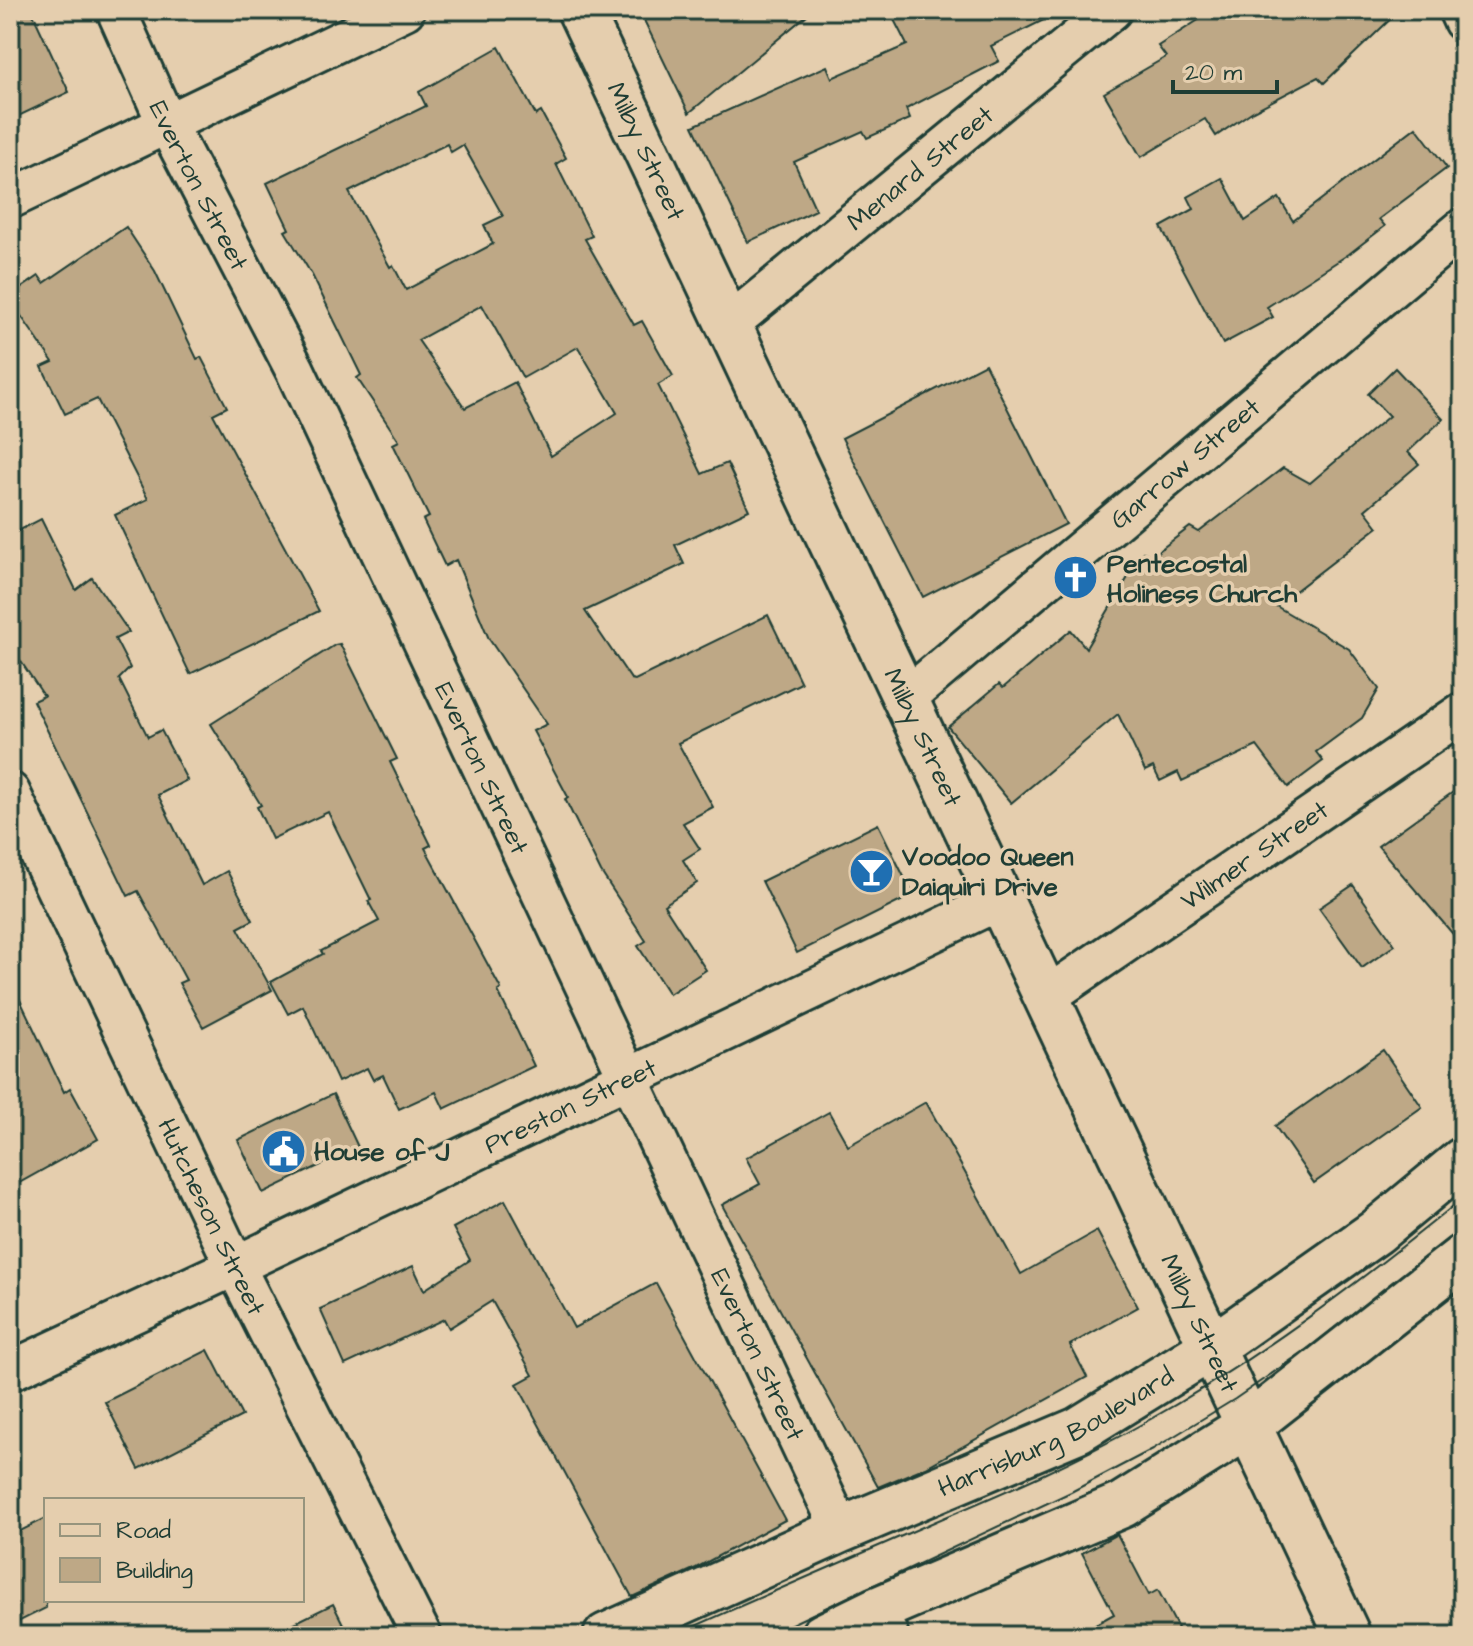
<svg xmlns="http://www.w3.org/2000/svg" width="1473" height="1646" font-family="'Architects Daughter',sans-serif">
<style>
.building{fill:#bea886;stroke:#1f3d34;stroke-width:2;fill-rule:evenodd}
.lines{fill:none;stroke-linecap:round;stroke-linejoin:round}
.minor-casing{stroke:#1f3d34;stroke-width:44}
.tertiary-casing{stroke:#1f3d34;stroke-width:50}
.secondary-casing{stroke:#1f3d34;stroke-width:50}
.minor{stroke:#e5ceae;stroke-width:38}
.tertiary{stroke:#e5ceae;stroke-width:44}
.secondary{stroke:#e5ceae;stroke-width:44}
.tram{stroke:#1f3d34;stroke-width:2}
.labels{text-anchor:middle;stroke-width:7;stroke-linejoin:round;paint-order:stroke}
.street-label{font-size:26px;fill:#1f3d34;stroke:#e5ceae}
.poi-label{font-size:26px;font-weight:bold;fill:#1f3d34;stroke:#e5ceae;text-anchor:start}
</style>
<rect width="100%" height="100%" fill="#e5ceae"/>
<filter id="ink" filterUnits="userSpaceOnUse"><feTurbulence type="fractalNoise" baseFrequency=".0125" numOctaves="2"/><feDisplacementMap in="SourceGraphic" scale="16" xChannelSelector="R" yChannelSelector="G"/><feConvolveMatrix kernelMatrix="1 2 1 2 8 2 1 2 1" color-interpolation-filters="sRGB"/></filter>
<g filter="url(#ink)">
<g class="building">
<polygon points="10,10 31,10 69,92 10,120"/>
<polygon points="639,10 813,10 689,113"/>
<polygon points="889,10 1064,10 991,46 999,61 906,109 910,119 867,138 863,131 794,162 816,210 748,242 693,126 827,66 832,78 907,45"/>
<polygon points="1214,10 1400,10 1324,83 1318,77 1253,111 1216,136 1205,119 1141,157 1104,93 1166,57 1158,46"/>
<path d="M499,47L536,115L541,112L566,158L556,164L592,236L585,239L634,325L642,321L673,376L658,385L702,474L727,463L749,510L675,545L684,564L585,611L631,679L635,680L768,615L801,683L678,743L713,807L683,823L700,849L683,860L697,883L664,905L706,970L669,994L638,946L646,941L601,872L565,799L568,797L533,731L547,724L489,639L456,560L445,566L423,520L429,517L393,444L399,441L357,378L361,375L312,275L285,231L289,229L267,183L426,106L419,92ZM447,144L451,152L463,145L503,216L484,225L493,244L406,290L393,265L390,267L349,192ZM482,305L523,378L578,347L617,413L551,456L515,382L465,408L418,340Z"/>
<polygon points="1416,127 1447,168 1379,219 1385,226 1349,254 1267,307 1273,317 1223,344 1161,227 1194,209 1188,197 1222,178 1245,221 1279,198 1293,221"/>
<polygon points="126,227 155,271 197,359 201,357 227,407 213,414 319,611 190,674 115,515 148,499 97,399 65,414 42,367 53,362 10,300 10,296 39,276 44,283"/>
<polygon points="985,364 1066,524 923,597 842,438"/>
<polygon points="1395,368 1443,419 1408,452 1419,464 1365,510 1378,527 1276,606 1349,649 1379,689 1362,718 1316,752 1323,761 1288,787 1257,746 1182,781 1178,772 1160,781 1153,767 1145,771 1118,714 1011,803 948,727 999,684 1003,688 1071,630 1086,648 1143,552 1152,556 1190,527 1199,532 1283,468 1310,483 1389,416 1368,394"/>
<polygon points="41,519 76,590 92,578 129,632 115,639 130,668 119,679 148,737 161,730 187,780 158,795 202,885 227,871 253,920 238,928 272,990 203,1027 179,983 186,980 138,891 128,896 33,701 44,696 10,645 10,535"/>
<polygon points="340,644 397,759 390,762 431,845 425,848 501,989 498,991 534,1066 444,1109 436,1092 399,1109 383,1075 373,1080 367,1068 338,1082 303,1006 288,1014 271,982 323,954 321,951 379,921 368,901 371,900 328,812 272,839 257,807 261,805 211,724 335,645"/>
<polygon points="1463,785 1463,946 1378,846"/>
<polygon points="878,824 913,895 797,953 762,881"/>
<polygon points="1353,885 1395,945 1362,968 1319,908"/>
<polygon points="10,979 64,1092 70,1088 98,1139 10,1188"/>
<polygon points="1383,1050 1422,1107 1314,1183 1275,1126"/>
<polygon points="333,1094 358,1147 263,1193 238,1140"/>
<polygon points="926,1102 1021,1274 1097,1231 1138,1307 1070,1345 1087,1377 926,1467 878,1487 722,1205 760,1184 746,1158 829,1112 848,1146"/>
<polygon points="505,1200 574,1328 656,1283 785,1520 696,1568 632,1597 517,1384 533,1375 492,1301 449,1328 444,1319 345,1365 320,1309 413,1266 424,1290 470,1260 453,1228"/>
<polygon points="208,1350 242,1416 139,1469 105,1402"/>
<polygon points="46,1518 46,1608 10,1626 10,1536"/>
<polygon points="1117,1534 1149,1595 1158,1590 1182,1636 1074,1636 1114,1614 1082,1553"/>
<polygon points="333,1604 349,1636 268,1636"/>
</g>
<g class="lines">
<defs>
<g id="minor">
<path id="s1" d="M116,10L167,124L295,370L841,1530"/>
<polyline points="1458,10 1463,21"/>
<polyline points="10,199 405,10"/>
<path id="s2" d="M728,325L1112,10"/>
<path id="s3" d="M905,699L1463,228"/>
<path id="s4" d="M10,792L235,1266L422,1636"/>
<path id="s5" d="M1046,997L1463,712"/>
<path id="s6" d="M10,1371L235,1266L1000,900"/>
<polyline points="876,1610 889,1636"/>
</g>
<g id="tertiary">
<path id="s7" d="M580,10L1348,1636"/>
</g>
<g id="secondary">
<path id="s8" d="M606,1636L841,1530L1078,1430L1211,1348L1376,1232L1463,1160"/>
<polyline points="823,1636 876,1610 1122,1505 1248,1426 1463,1257"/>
</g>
</defs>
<use href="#minor" class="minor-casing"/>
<use href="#tertiary" class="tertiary-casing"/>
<use href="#secondary" class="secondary-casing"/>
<use href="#minor" class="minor"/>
<use href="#tertiary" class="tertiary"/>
<use href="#secondary" class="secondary"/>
<g class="tram">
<path d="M673,1636C760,1597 847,1560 934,1522C1005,1492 1075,1462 1142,1424C1257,1360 1361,1281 1463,1198"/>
<polyline points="766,1636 1071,1492 1153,1449 1235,1399 1310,1347 1463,1227"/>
</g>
</g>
</g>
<defs>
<symbol id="church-disc" viewBox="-11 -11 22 22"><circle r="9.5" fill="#1f6fb2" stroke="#e5ceae"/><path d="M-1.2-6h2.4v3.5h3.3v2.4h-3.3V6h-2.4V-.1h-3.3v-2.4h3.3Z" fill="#fff"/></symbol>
<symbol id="bar-disc" viewBox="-11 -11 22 22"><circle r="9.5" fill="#1f6fb2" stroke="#e5ceae"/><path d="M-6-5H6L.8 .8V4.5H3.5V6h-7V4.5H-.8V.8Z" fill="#fff"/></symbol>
<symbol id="civic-disc" viewBox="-11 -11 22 22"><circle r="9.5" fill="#1f6fb2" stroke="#e5ceae"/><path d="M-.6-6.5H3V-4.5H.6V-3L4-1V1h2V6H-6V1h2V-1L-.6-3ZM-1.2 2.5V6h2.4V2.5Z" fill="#fff"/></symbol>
</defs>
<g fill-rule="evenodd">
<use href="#church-disc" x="1050" y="552" width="51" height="51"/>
<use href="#bar-disc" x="846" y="846" width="51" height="51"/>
<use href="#civic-disc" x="258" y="1126" width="51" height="51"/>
</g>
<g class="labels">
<g class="street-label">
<text dy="9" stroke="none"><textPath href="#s7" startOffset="156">Milby Street</textPath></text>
<text dy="9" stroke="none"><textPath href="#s2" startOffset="248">Menard Street</textPath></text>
<text dy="9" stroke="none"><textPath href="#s1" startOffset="194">Everton Street</textPath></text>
<text dy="9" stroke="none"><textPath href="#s3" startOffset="366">Garrow Street</textPath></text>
<text dy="9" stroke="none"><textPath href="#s7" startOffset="804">Milby Street</textPath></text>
<text dy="9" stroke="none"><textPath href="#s1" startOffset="842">Everton Street</textPath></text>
<text dy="9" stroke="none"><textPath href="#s5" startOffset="252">Wilmer Street</textPath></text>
<text dy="9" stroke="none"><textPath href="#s6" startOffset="620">Preston Street</textPath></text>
<text dy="9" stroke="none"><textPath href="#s4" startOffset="470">Hutcheson Street</textPath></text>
<text dy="9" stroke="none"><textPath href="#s7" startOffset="1452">Milby Street</textPath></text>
<text dy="9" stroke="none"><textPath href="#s1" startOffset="1490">Everton Street</textPath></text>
<text dy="9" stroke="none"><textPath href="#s8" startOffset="494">Harrisburg Boulevard</textPath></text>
</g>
<g class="poi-label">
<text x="1107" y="572">Pentecostal<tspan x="1107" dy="30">Holiness Church</tspan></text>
<text x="902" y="865">Voodoo Queen<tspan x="902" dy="30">Daiquiri Drive</tspan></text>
<text x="314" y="1160">House of J</text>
</g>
</g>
<rect width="1473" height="1646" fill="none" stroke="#e5ceae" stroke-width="40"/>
<rect x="20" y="20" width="1433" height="1606" fill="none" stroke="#1f3d34" stroke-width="3" filter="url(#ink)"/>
<rect x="44" y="1498" width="260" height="104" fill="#e5ceae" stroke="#96947d" stroke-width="2"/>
<rect x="60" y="1524" width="40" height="12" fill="#e5ceae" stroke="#96947d" stroke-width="2"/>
<text x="116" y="1538" font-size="24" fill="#1f3d34">Road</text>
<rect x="60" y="1558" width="40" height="24" fill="#bea886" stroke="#96947d" stroke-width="2"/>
<text x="116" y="1578" font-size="24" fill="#1f3d34">Building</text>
<path d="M1173 80v12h104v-12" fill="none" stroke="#1f3d34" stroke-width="4"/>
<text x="1185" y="80" font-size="24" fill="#1f3d34" stroke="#e5ceae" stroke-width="6" paint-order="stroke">20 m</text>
</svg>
